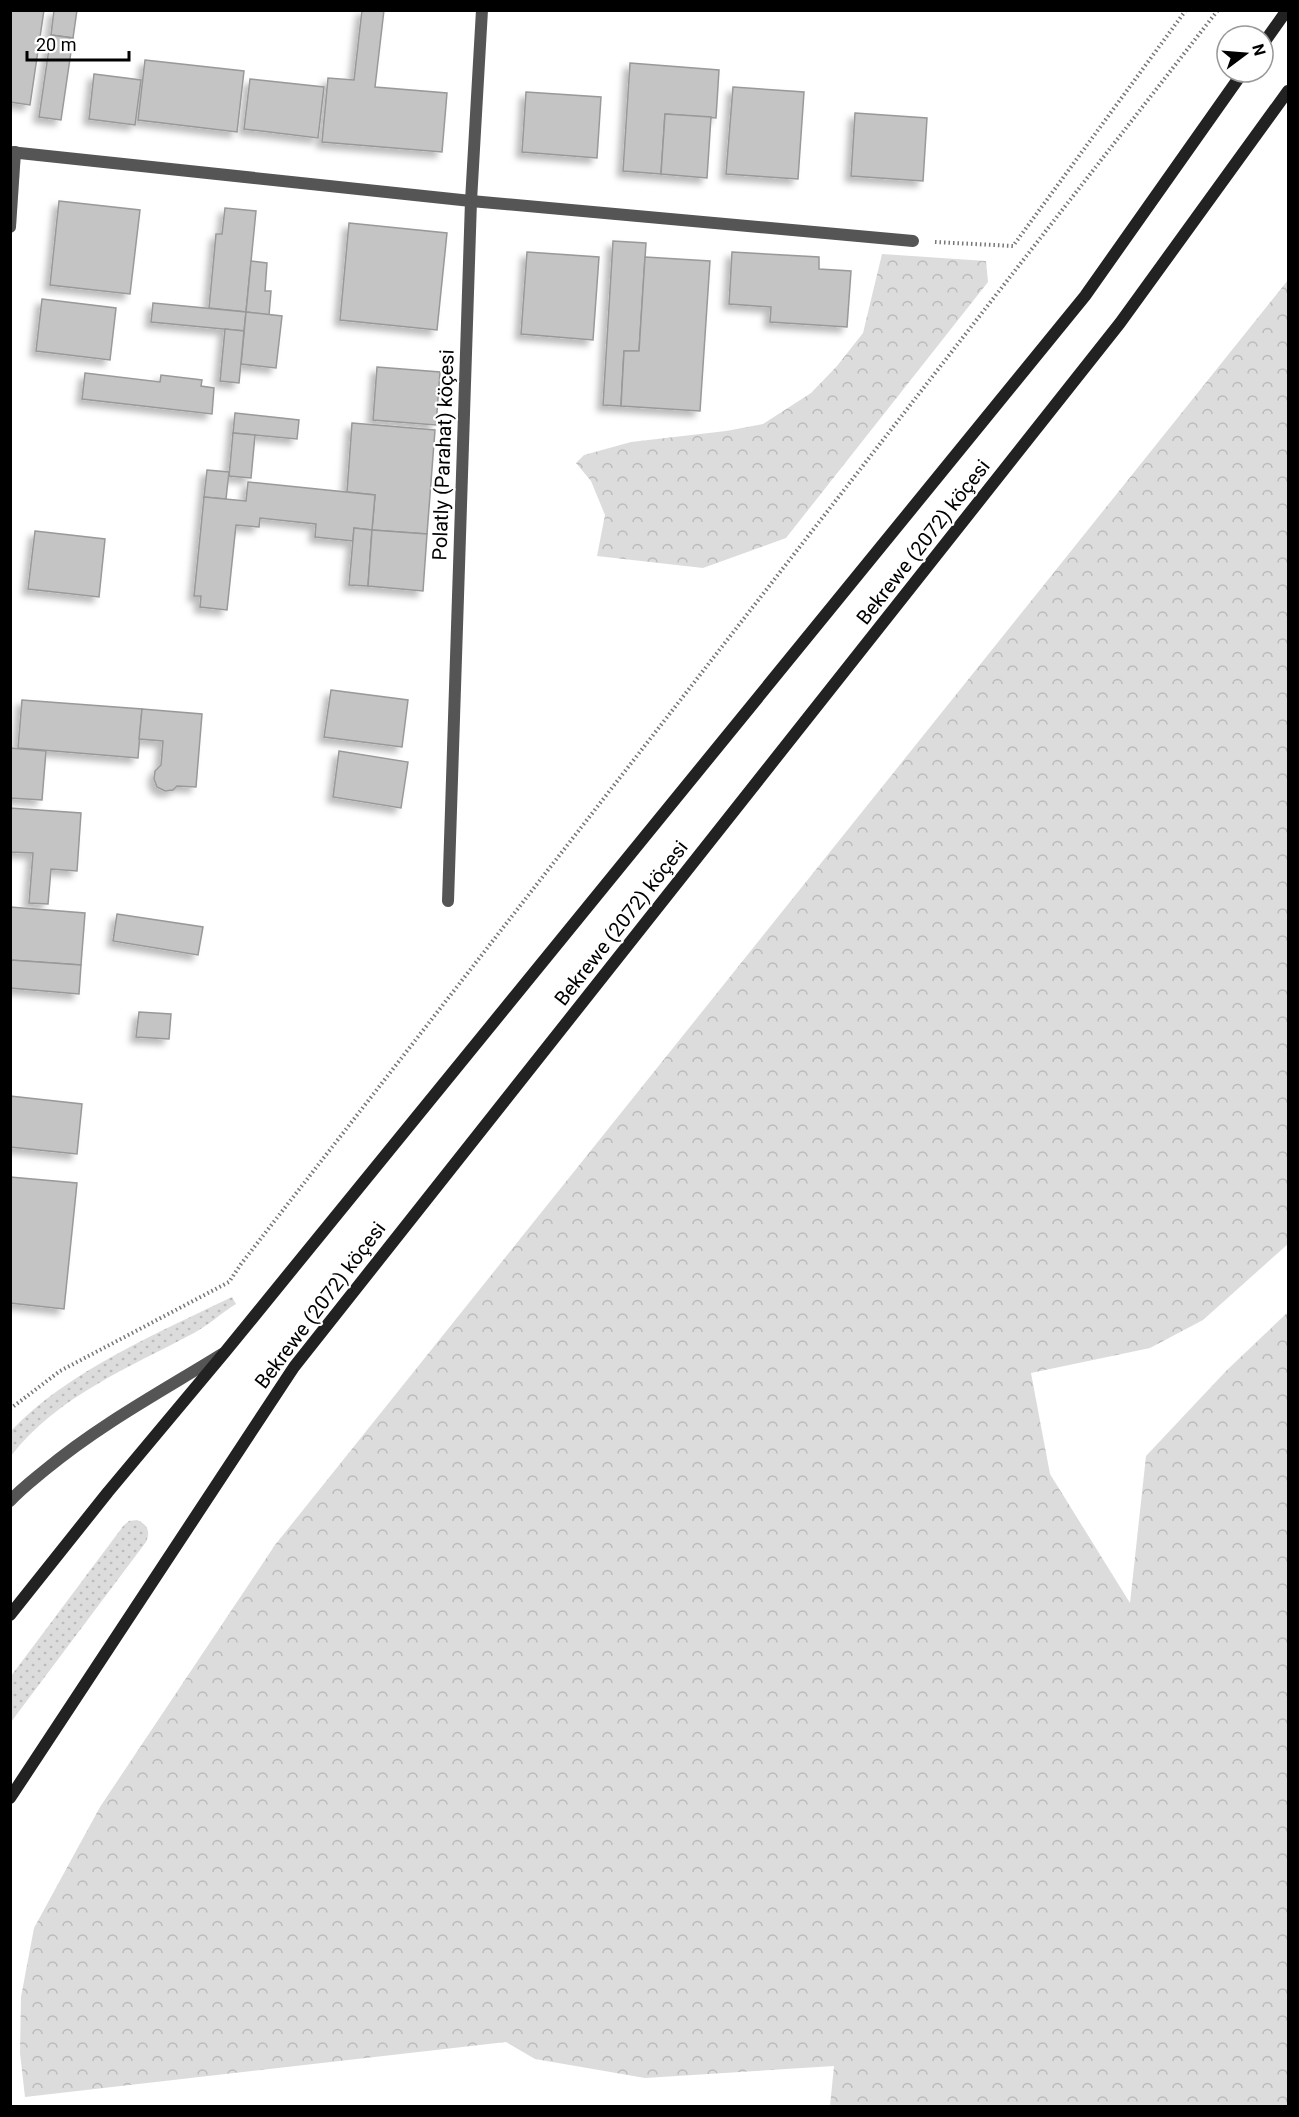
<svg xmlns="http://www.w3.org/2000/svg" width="1299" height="2117" font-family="Roboto,sans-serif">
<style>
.grass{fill:url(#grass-dots)}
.forest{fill:url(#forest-crowns)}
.building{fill:#c4c4c4;stroke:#999;stroke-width:1.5;filter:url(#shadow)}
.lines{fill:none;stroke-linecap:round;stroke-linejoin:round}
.path{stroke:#777;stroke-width:4;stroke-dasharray:1.5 3;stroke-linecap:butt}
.street{stroke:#555;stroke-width:12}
.secondary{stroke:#222;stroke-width:12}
.labels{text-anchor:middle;stroke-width:4.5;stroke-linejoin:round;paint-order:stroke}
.street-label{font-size:20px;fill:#000;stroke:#fff}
</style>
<defs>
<pattern id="grass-dots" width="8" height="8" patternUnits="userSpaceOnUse" patternTransform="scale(1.5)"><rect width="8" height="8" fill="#dcdcdc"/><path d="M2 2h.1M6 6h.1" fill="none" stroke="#bbb" stroke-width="1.8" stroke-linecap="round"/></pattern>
<pattern id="forest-crowns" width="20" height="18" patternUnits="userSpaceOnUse" patternTransform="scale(1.5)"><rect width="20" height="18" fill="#dcdcdc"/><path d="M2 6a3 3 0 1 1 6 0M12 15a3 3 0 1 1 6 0" fill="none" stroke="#bbb"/></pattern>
<filter id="shadow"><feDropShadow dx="-5.5" dy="5.5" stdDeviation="3" flood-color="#0004"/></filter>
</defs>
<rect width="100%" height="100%" fill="#fff"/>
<g class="grass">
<path d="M232,1297L236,1304C221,1313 209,1325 194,1333C130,1367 56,1397 11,1456V1431C67,1371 160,1332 232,1297Z"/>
<path d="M137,1520C147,1524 151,1531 146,1542L11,1722V1676L124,1525L129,1521Z"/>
</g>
<g class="forest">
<polygon points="882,254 986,261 988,282 786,538 703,568 597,556 605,515 591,481 576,463 584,455 631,442 726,431 763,424 811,393 837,366 863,333"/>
<polygon points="1288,280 1288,1244 1203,1320 1150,1348 1031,1373 1050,1474 1130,1603 1146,1456 1227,1370 1288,1312 1288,2106 830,2106 834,2066 645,2078 535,2059 506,2042 25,2097 20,2053 21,1997 34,1928 100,1807 275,1545"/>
</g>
<g class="building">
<polygon points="10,10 44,10 30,105 10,102"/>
<polygon points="54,10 77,10 73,38 51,35"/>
<polygon points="362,10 384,10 375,87 447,93 442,152 322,142 328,78 354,80"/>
<polygon points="51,35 73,38 61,120 39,117"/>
<polygon points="145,60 244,71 237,132 138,120"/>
<polygon points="630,63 719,70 716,118 665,114 661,174 623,171"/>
<polygon points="94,74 141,80 135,125 89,119"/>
<polygon points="250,79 324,87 318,138 244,129"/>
<polygon points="733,87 804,92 798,179 726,174"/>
<polygon points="526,92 601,97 597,158 522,152"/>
<polygon points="855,113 927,118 923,181 851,176"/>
<polygon points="665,114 711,117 707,178 661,174"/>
<polygon points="59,201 140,210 130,294 50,285"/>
<polygon points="225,208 256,211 246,312 209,308 216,234 222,234"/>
<polygon points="349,223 447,233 437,330 340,320"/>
<polygon points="613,241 646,243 639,351 624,351 621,406 603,405"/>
<polygon points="527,252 599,257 593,340 521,334"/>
<polygon points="732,252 819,257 819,269 851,271 847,327 770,322 771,307 729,304"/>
<polygon points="645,257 710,261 700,411 621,406 624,351 639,351"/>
<polygon points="251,261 267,263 265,291 271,291 269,315 246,312"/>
<polygon points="42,299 116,308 110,360 36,351"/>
<polygon points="153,303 246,312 244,331 151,322"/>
<polygon points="246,312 282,316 276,368 241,364"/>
<polygon points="225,329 244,331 239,383 220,381"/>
<polygon points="377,367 440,372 436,425 373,420"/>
<polygon points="85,373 160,382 161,375 202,380 201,386 214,388 212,414 82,399"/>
<polygon points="235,413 299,420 297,439 233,433"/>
<polygon points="352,423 435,430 427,534 372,530 375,495 347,492"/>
<polygon points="233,433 255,435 251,478 229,476"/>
<polygon points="207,470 229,472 226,499 204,497"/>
<polygon points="248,482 375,495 372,530 354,528 353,541 315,537 316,524 260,518 259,527 236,525 227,610 200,607 201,596 194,596 204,497 246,501"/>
<polygon points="354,528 372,530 368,586 349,585"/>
<polygon points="372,530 427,534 423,591 368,586"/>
<polygon points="35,531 105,539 99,597 28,589"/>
<polygon points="331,690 408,700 402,747 324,737"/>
<polygon points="22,700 142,709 138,758 18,748"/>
<polygon points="142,709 202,714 196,787 177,786 173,790 165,791 157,787 154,779 155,771 161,765 163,741 139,739"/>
<polygon points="10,748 46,751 42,800 10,798"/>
<polygon points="339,751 408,762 401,808 333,797"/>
<polygon points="10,808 81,813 77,871 51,869 48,904 29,903 33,853 10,852"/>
<polygon points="10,907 85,913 81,965 10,960"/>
<polygon points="117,914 203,927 198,955 113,941"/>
<polygon points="10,960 81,965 79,994 10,988"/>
<polygon points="139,1012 171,1014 169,1039 136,1037"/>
<polygon points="10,1096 82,1104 77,1154 10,1147"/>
<polygon points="10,1177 77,1183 64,1309 10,1303"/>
</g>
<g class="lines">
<g class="path">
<polyline points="935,242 1013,246 1186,10"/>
<polyline points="10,1409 60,1371 229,1282 241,1264 1218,10"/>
</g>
<g class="street">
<polyline points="10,152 471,201 913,241"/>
<polyline points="10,227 15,152"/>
<polyline points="448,901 471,201 482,10"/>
<path d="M10,1501C21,1489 33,1480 45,1470C99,1425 162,1391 222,1354"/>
</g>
<g class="secondary">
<polyline points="1263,44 1287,10"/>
<polyline points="10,1615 108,1492 225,1352 1085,296 1243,72"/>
<polyline points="10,1798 294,1367 1120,323 1288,91"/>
</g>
</g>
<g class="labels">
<g class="street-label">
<text transform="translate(443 455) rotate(-88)" y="7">Polatly (Parahat) köçesi</text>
<text transform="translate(923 542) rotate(-52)" y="7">Bekrewe (2072) köçesi</text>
<text transform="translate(621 923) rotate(-52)" y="7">Bekrewe (2072) köçesi</text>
<text transform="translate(320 1305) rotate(-53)" y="7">Bekrewe (2072) köçesi</text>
</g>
</g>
<rect width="1299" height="2117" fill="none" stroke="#000000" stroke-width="24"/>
<g transform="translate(1245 54) rotate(74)"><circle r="28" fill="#ffffff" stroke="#999999" stroke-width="1.5"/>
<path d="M0-4.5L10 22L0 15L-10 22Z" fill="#000000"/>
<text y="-9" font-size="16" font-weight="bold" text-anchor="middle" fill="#000000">N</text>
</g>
<path d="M27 51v9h102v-9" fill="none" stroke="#000000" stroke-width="3"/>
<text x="36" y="51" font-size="18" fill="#000000" stroke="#ffffff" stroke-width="4.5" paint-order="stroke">20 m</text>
</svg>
